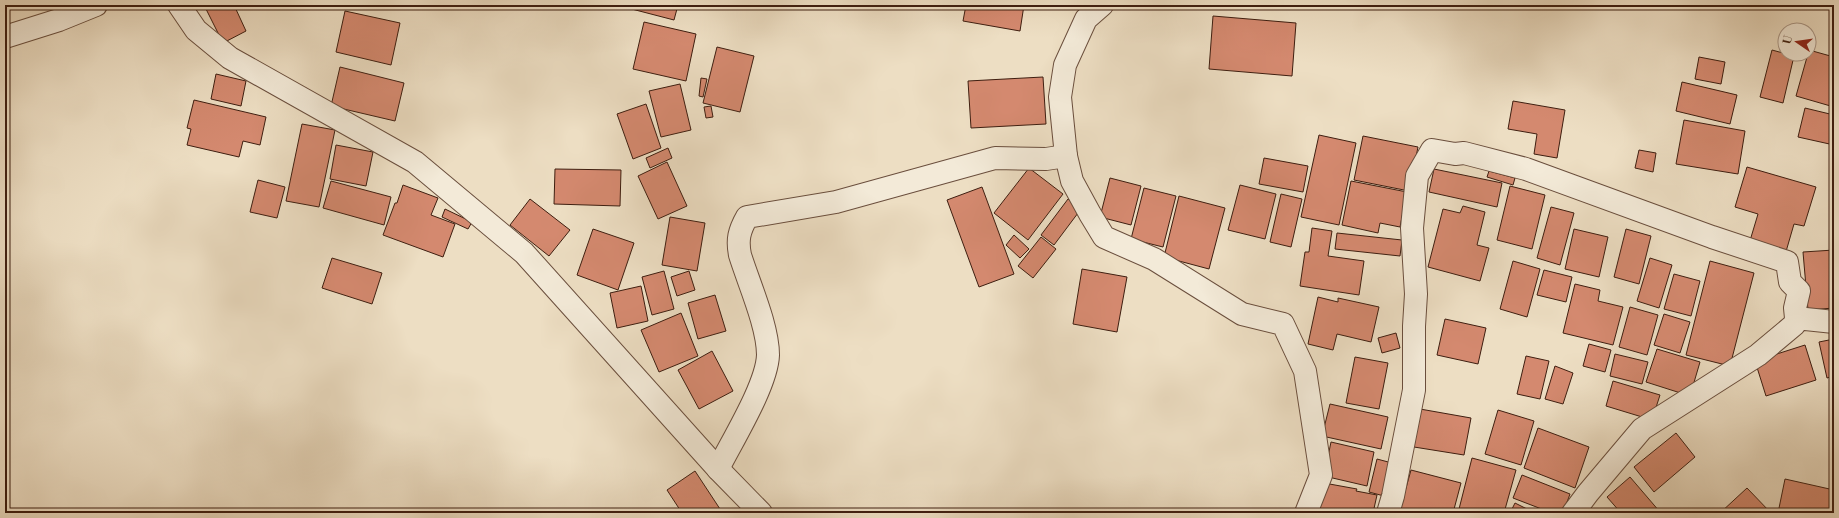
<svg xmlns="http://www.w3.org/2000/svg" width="1839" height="518" font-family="'Libre Bodoni',serif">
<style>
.building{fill:#d4896f;stroke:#3e1e10}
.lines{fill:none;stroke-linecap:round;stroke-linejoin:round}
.minor-casing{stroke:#6a4e3d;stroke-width:24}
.minor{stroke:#f3ead8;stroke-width:22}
</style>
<rect width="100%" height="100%" fill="#eddec3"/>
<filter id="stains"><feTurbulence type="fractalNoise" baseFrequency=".005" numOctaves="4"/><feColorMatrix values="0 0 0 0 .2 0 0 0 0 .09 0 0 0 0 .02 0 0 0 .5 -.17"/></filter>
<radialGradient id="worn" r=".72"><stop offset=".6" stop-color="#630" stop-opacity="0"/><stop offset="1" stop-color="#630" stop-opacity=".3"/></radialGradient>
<g class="building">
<polygon points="204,5 234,5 246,31 223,43"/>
<polygon points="625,5 678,5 674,20 624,7"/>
<polygon points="966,5 1024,5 1020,31 963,21"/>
<polygon points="345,11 400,23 391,65 336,52"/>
<polygon points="1213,16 1296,23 1292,76 1209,69"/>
<polygon points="644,22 696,34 686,81 633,69"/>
<polygon points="717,47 754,56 740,112 703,103"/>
<polygon points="1772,50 1794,56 1783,103 1760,97"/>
<polygon points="1809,50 1834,57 1834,107 1796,96"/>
<polygon points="1699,57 1725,62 1721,84 1695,79"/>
<polygon points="340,67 404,83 395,121 331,106"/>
<polygon points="216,74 246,81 241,106 211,99"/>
<polygon points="1043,77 1046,124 971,128 968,81"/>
<polygon points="701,78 707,79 703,97 699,96"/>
<polygon points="1682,82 1737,95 1730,124 1676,111"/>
<polygon points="680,84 691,130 661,137 649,91"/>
<polygon points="194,100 266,117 260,145 243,141 239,157 187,145 191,129 187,128"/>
<polygon points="1513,101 1565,110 1557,158 1534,154 1537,134 1508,129"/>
<polygon points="646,104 661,148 633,159 617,114"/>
<polygon points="711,106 713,117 706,118 704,107"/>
<polygon points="1805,108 1834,115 1834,145 1798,137"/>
<polygon points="1684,120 1745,131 1738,174 1676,164"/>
<polygon points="302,124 335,130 319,207 286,201"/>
<polygon points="1319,135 1356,143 1339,225 1301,217"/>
<polygon points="1363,136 1418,147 1409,191 1354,180"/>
<polygon points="336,145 373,152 366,186 330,179"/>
<polygon points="668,148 672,158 650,168 646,158"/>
<polygon points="1639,150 1656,153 1653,172 1635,168"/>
<polygon points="1264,158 1308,166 1303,192 1259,184"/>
<polygon points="667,162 687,206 658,219 638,176"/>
<polygon points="1747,167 1816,187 1804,226 1794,224 1785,255 1749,244 1758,214 1735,207"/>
<polygon points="1029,168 1063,194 1028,240 994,213"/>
<polygon points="555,169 621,170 620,206 554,204"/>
<polygon points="1434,169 1502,183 1497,207 1429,192"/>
<polygon points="1489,171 1515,178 1513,185 1487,177"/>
<polygon points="1110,178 1141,186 1131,225 1100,217"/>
<polygon points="258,180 285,187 277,218 250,212"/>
<polygon points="331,181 391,197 384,225 323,208"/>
<polygon points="1351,181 1407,192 1400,227 1380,223 1378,233 1342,225"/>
<polygon points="403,185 438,198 431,215 455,224 443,257 383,235 395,203 397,203"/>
<polygon points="1240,185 1276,194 1265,239 1228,230"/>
<polygon points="1510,186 1545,195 1532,249 1497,240"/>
<polygon points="982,187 1014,274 979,287 947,200"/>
<polygon points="1144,188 1176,196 1163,247 1131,239"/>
<polygon points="1281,194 1302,199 1291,247 1270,242"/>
<polygon points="1179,196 1225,208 1209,269 1164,257"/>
<polygon points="530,199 570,230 549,256 510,225"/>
<polygon points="1068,199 1081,209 1054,245 1041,235"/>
<polygon points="1463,206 1485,212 1477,245 1489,248 1480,281 1428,267 1443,209 1460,213"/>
<polygon points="1551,207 1574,213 1560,265 1537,258"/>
<polygon points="445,209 472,222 468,229 442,217"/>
<polygon points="670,217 705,223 697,271 662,265"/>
<polygon points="1312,228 1332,231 1328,256 1364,261 1359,295 1300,286 1305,252 1309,252"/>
<polygon points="593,229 634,243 618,290 577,275"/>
<polygon points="1574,229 1608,237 1599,277 1565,269"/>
<polygon points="1626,229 1651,236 1639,284 1614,277"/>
<polygon points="1337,233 1402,240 1400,256 1335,249"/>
<polygon points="1014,235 1029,249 1020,258 1006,245"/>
<polygon points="1041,237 1056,249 1033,278 1018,266"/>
<polygon points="1834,250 1834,308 1808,310 1803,252"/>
<polygon points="332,258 382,273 372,304 322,288"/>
<polygon points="1650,258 1672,265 1659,308 1637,301"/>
<polygon points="1513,261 1540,269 1527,317 1500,309"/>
<polygon points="1710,261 1754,273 1730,366 1686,355"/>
<polygon points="1082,269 1127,277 1117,332 1073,324"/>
<polygon points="1544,270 1572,277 1566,302 1537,295"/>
<polygon points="664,271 674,309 652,315 642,277"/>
<polygon points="689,271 695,290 677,296 671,277"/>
<polygon points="1674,274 1700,281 1691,316 1664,309"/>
<polygon points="1575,284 1600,290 1598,301 1623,307 1613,345 1563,333"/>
<polygon points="641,286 648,321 617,328 610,293"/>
<polygon points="715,295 726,331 698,339 688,303"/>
<polygon points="1318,297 1338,302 1338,298 1379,307 1371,342 1337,334 1333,350 1308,344"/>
<polygon points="1630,307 1658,315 1647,355 1619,347"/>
<polygon points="681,313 698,356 659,372 641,330"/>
<polygon points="1664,314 1690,322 1680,353 1654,345"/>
<polygon points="1445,319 1486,328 1478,364 1437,355"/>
<polygon points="1396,333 1400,348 1382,353 1378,338"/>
<polygon points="1834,339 1834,376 1827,378 1819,342"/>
<polygon points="1589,344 1611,350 1605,372 1583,366"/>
<polygon points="1805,345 1816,380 1766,396 1755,361"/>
<polygon points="1657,349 1700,362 1690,396 1646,382"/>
<polygon points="712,351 733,391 699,409 678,370"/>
<polygon points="1615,354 1648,362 1642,384 1610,376"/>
<polygon points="1526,356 1549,361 1540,399 1517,394"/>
<polygon points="1355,357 1388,363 1379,409 1346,403"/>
<polygon points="1555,366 1573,373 1563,404 1545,399"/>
<polygon points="1613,381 1660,395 1652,420 1606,406"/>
<polygon points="1330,404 1388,417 1381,449 1322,436"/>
<polygon points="1420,409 1471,418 1464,455 1414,447"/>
<polygon points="1498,410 1534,421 1521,465 1485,454"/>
<polygon points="1538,428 1589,447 1575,488 1524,468"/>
<polygon points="1676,433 1695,457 1654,492 1634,467"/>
<polygon points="1331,442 1374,452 1367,486 1324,476"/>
<polygon points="1472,458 1516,470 1504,513 1458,513"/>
<polygon points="1377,459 1392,463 1384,496 1369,492"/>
<polygon points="1411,470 1461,483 1453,513 1399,513"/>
<polygon points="695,471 720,509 714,513 682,513 667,490"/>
<polygon points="1522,475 1570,494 1563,513 1552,513 1513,498"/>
<polygon points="1630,477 1660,512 1658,513 1621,513 1607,497"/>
<polygon points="1785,479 1834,490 1834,513 1778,513"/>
<polygon points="1324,483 1357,489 1356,491 1377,495 1373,513 1318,513"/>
<polygon points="1747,488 1771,513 1720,513"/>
<polygon points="1515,503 1535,513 1510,513"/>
</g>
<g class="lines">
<defs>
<g id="minor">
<polyline points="179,5 196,30 230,58 415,162 524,253 718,469 761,513"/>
<polyline points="1102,5 1086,19 1065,65 1060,97 1066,156 1072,181 1090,214 1104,237 1154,259 1242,314 1283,324 1305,371 1321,475 1306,513"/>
<polyline points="5,37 59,20 96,5"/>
<path d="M718,469C732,441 767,385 768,355C768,326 749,284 740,255C737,240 739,231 747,217L836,202L995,158L1046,159L1066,156"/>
<polyline points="1388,513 1393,496 1414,390 1414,326 1416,294 1412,228 1417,176 1432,150 1455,154 1464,153 1526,169 1712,237 1787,262 1790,282 1799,291 1795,308 1796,318"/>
<polyline points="1573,513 1588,493 1642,429 1758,355 1795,324 1796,318 1834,322"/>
</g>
</defs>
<use href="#minor" class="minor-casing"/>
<use href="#minor" class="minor"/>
</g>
<rect width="1839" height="518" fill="none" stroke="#eddec3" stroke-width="20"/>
<rect x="6" y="6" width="1827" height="506" fill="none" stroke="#3e1e10" stroke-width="2"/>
<rect x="10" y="10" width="1819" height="498" fill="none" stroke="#3e1e10"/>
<g transform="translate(1797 42) rotate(283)"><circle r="19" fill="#f3ead8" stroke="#ab9888"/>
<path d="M0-3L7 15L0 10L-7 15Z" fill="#8f2418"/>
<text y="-6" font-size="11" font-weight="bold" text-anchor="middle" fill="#3e1e10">U</text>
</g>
<rect width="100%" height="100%" filter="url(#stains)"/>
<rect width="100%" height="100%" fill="url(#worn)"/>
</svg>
